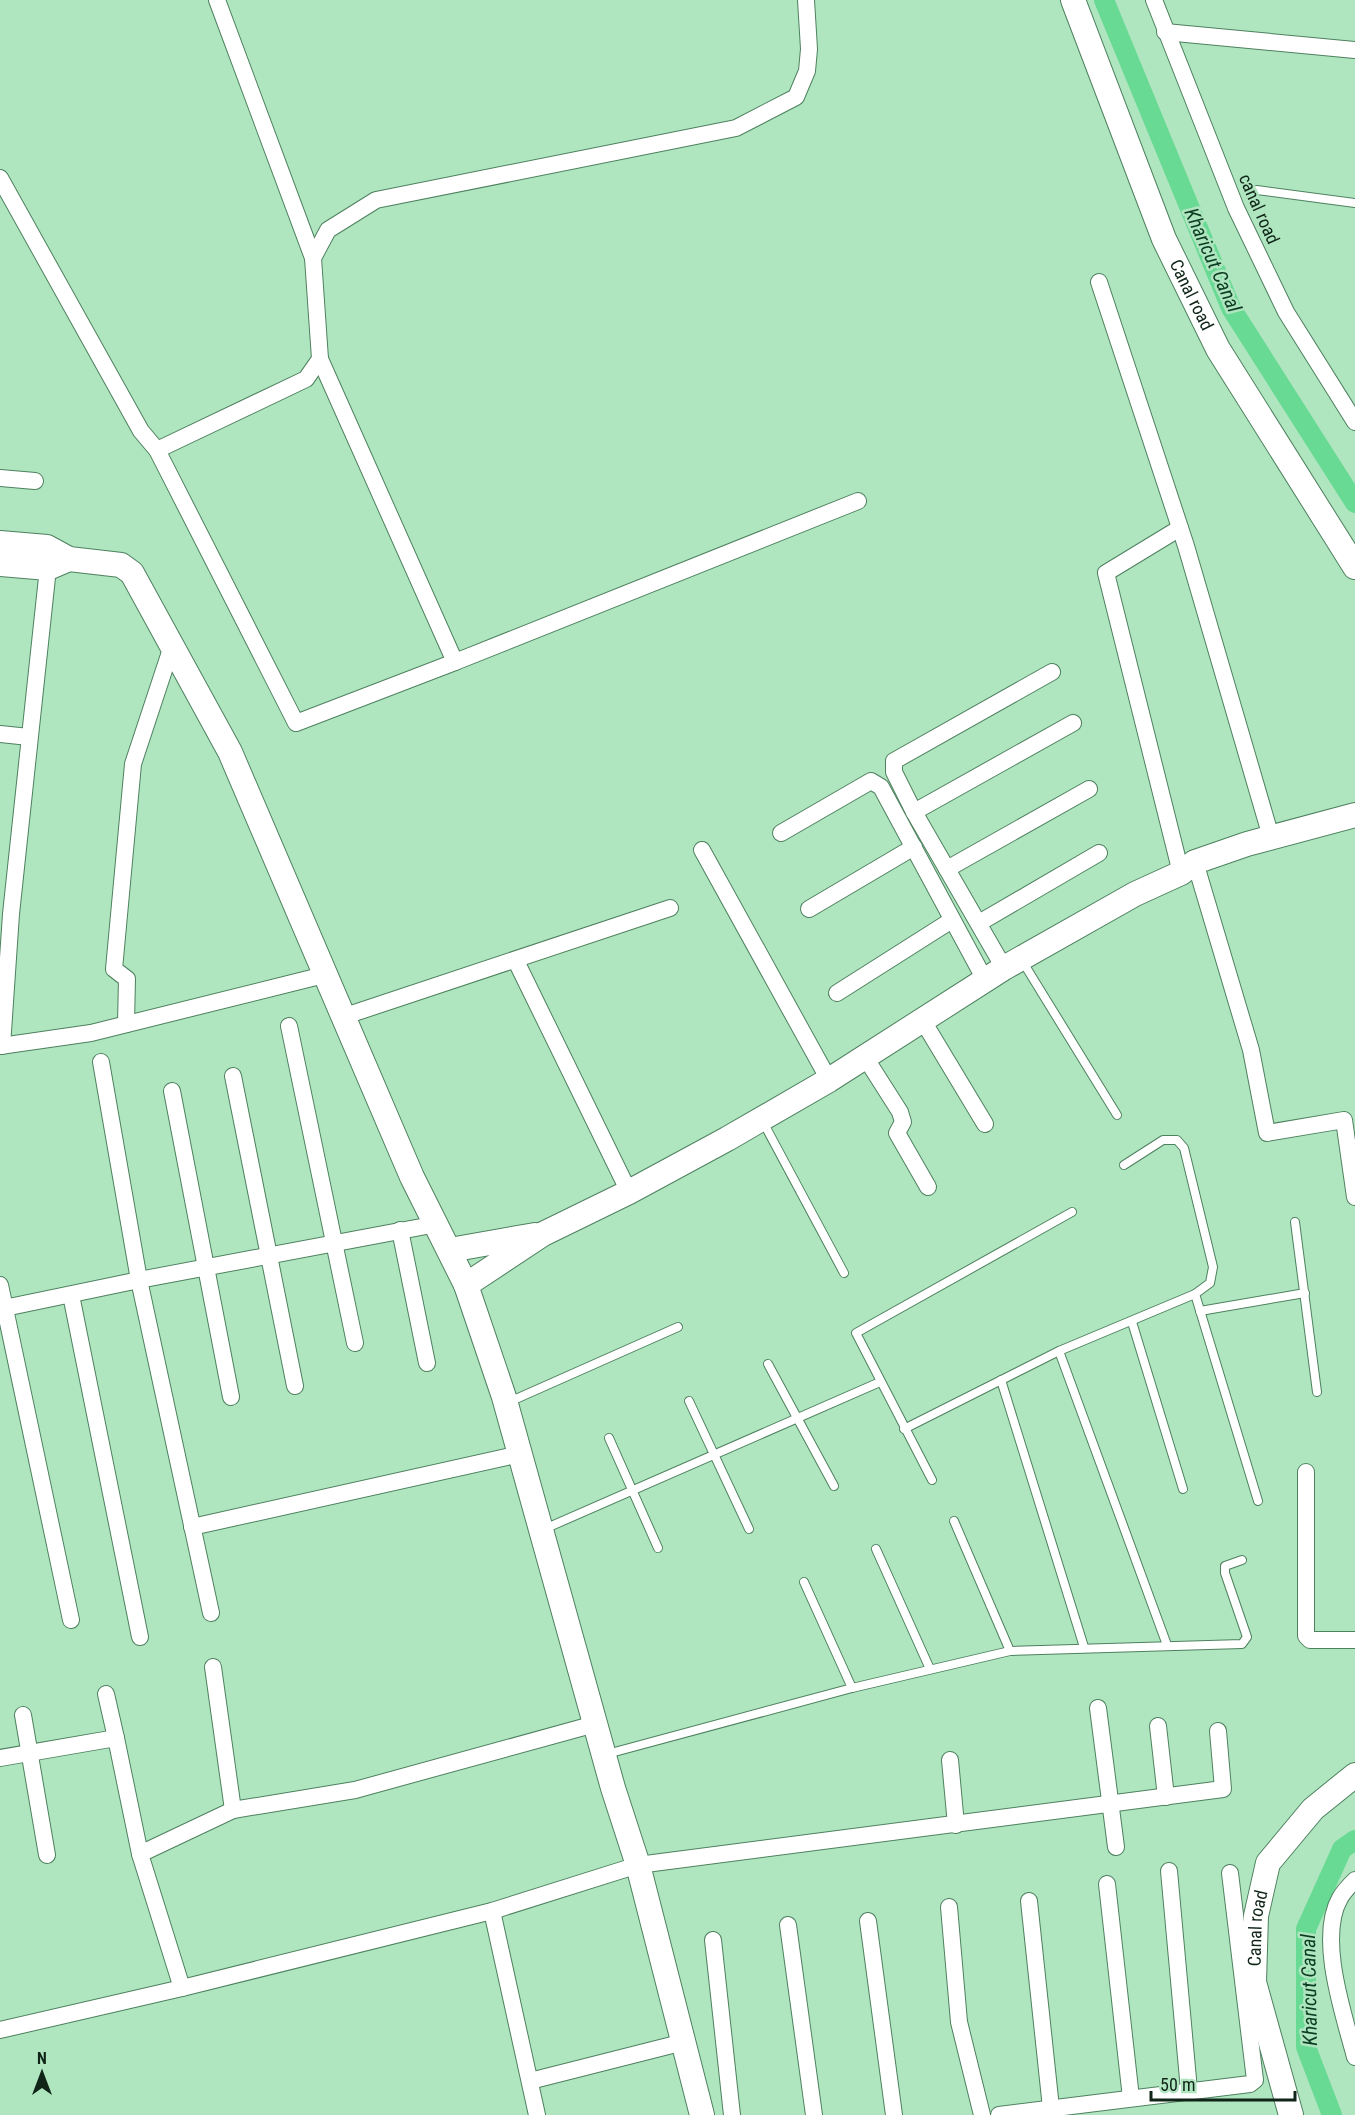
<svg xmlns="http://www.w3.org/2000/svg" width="1355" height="2115" font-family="'Roboto Condensed',sans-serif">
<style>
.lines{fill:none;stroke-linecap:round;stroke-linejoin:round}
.canal{stroke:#69da94;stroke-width:20}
.lane-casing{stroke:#4e815f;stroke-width:10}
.street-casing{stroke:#4e815f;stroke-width:18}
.secondary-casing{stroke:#4e815f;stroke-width:26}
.lane{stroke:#fff;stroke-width:8}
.street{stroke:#fff;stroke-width:16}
.secondary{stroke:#fff;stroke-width:24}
.labels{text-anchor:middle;stroke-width:5;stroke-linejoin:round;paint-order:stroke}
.street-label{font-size:18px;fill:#102518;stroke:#afe5bf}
.water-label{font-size:20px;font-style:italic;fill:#0c3c21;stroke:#afe5bf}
</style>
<rect width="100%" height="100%" fill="#afe5bf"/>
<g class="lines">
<g class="canal">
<polyline points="1104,0 1231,308 1355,503"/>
<polyline points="1332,2115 1306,2047 1306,1929 1342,1849 1355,1840"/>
</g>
<defs>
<g id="lane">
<polyline points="1257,190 1355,203"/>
<polyline points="1021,959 1117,1115"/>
<polyline points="763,1122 844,1273"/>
<polyline points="1295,1222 1317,1392"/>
<polyline points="1195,1294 1258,1501"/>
<polyline points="1200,1311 1305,1293"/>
<polyline points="1132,1322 1183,1489"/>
<polyline points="1059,1351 1167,1645"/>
<polyline points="768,1364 834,1486"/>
<polyline points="1001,1380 1084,1647"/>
<polyline points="689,1401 749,1529"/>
<polyline points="509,1402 678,1327"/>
<polyline points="904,1429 1059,1351 1195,1294 1210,1283 1213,1267 1184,1148 1177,1140 1163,1140 1124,1165"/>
<polyline points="609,1438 658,1548"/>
<polyline points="932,1480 856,1333 1072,1212"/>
<polyline points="954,1521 1010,1651"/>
<polyline points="542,1530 880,1382"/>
<polyline points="876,1549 930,1669"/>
<polyline points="852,1688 1010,1651 1242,1644 1247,1637 1225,1573 1225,1566 1242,1560"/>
<polyline points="607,1754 852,1688 804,1582"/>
</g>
<g id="street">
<polyline points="217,0 313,258"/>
<polyline points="1154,0 1236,208 1286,312 1355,422"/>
<polyline points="1165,32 1355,50"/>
<polyline points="0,178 141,431 157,450 296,723 455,662"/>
<polyline points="1099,282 1186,546 1271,837"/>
<polyline points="320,359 455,662 858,501"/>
<polyline points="157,450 306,379 320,359 313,258 328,230 376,200 736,128 796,97 807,71 809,49 806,0"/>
<polyline points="0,478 35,481"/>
<polyline points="1180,528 1106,573 1181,873"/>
<polyline points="0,734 29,737"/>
<polyline points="914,812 1073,723"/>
<polyline points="781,833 871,781 881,787 985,980"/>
<polyline points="702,850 829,1080"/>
<polyline points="1195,862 1251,1050 1267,1133 1344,1120 1355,1197"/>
<polyline points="947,869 1089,789"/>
<polyline points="809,909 914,847"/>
<polyline points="979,923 1099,853"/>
<polyline points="516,961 629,1192"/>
<polyline points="1004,968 914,812 894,772 894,761 1052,672"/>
<polyline points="837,993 952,920"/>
<polyline points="342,1017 670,908"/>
<polyline points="923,1021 985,1124"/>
<polyline points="126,1024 127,979 114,969 133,764 172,646"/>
<polyline points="289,1026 355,1343"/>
<polyline points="0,1046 91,1033 324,975"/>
<polyline points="2,1046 11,914 48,568"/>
<polyline points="865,1057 900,1112 903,1122 897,1133 928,1187"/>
<polyline points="101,1062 139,1280 211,1613"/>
<polyline points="233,1076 295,1386"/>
<polyline points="172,1091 231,1397"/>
<polyline points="400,1230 427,1363"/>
<polyline points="0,1285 71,1620"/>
<polyline points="71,1295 140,1637"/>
<polyline points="0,1309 139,1280 437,1224"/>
<polyline points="1306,1472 1306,1636 1310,1640 1355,1640"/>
<polyline points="192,1527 520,1454"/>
<polyline points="213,1667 233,1810"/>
<polyline points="106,1694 116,1738"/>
<polyline points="1098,1708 1116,1847"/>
<polyline points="23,1715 47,1855"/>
<polyline points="1158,1726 1166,1797"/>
<polyline points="0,1758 116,1738 140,1854"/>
<polyline points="950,1760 956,1825"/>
<polyline points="1169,1871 1189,2090"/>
<path d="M1355,1880C1350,1885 1344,1891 1340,1898C1317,1938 1344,2015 1355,2057"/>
<polyline points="1107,1884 1131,2098"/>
<polyline points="1029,1901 1051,2108"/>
<polyline points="949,1907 959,2022 982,2115"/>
<polyline points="492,1911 537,2115"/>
<polyline points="868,1921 894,2115"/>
<polyline points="788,1925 814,2115"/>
<polyline points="713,1940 732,2115"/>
<polyline points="182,1988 492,1911 638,1865 1223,1789 1218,1731"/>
<polyline points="0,2030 182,1988 140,1854 233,1810 355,1790 595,1724"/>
<polyline points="530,2081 684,2042"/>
<polyline points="999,2115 1250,2084 1255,2080 1230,1873"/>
</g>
<g id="secondary">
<path id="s1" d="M1073,0L1164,239L1218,349L1355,567"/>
<polyline points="0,543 47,547 69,559 121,565 132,573 230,752 412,1177 466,1285 504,1397 613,1788 638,1865 702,2115"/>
<polyline points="0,564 48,568 69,559"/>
<polyline points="450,1250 535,1235"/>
<polyline points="466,1285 543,1234 629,1192 727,1139 829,1080 1004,968 1135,894 1181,873 1195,862 1247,844 1355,815"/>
<path id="s2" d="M1291,2115L1254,1982L1256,1916L1268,1863L1313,1809L1355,1775"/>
</g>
</defs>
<use href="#lane" class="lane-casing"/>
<use href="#street" class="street-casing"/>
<use href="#secondary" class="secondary-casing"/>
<use href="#lane" class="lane"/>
<use href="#street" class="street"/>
<use href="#secondary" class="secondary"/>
</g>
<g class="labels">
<g class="street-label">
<text transform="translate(1259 209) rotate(66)" y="6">canal road</text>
<text dy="6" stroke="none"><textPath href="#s1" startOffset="318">Canal road</textPath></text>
<text dy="6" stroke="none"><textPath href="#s2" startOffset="192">Canal road</textPath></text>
</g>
<g class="water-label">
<text transform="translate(1213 260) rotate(66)" y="7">Kharicut Canal</text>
<text transform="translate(1309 1990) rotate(-91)" y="7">Kharicut Canal</text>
</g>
</g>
<g transform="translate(42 2073)" stroke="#afe5bf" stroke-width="4.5" paint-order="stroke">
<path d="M0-4.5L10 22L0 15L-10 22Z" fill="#102518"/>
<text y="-9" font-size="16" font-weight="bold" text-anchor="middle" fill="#102518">N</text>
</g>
<path d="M1151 2091v9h144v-9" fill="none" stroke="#102518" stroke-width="3"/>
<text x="1160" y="2091" font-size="18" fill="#102518" stroke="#afe5bf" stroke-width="4.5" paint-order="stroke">50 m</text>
</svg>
